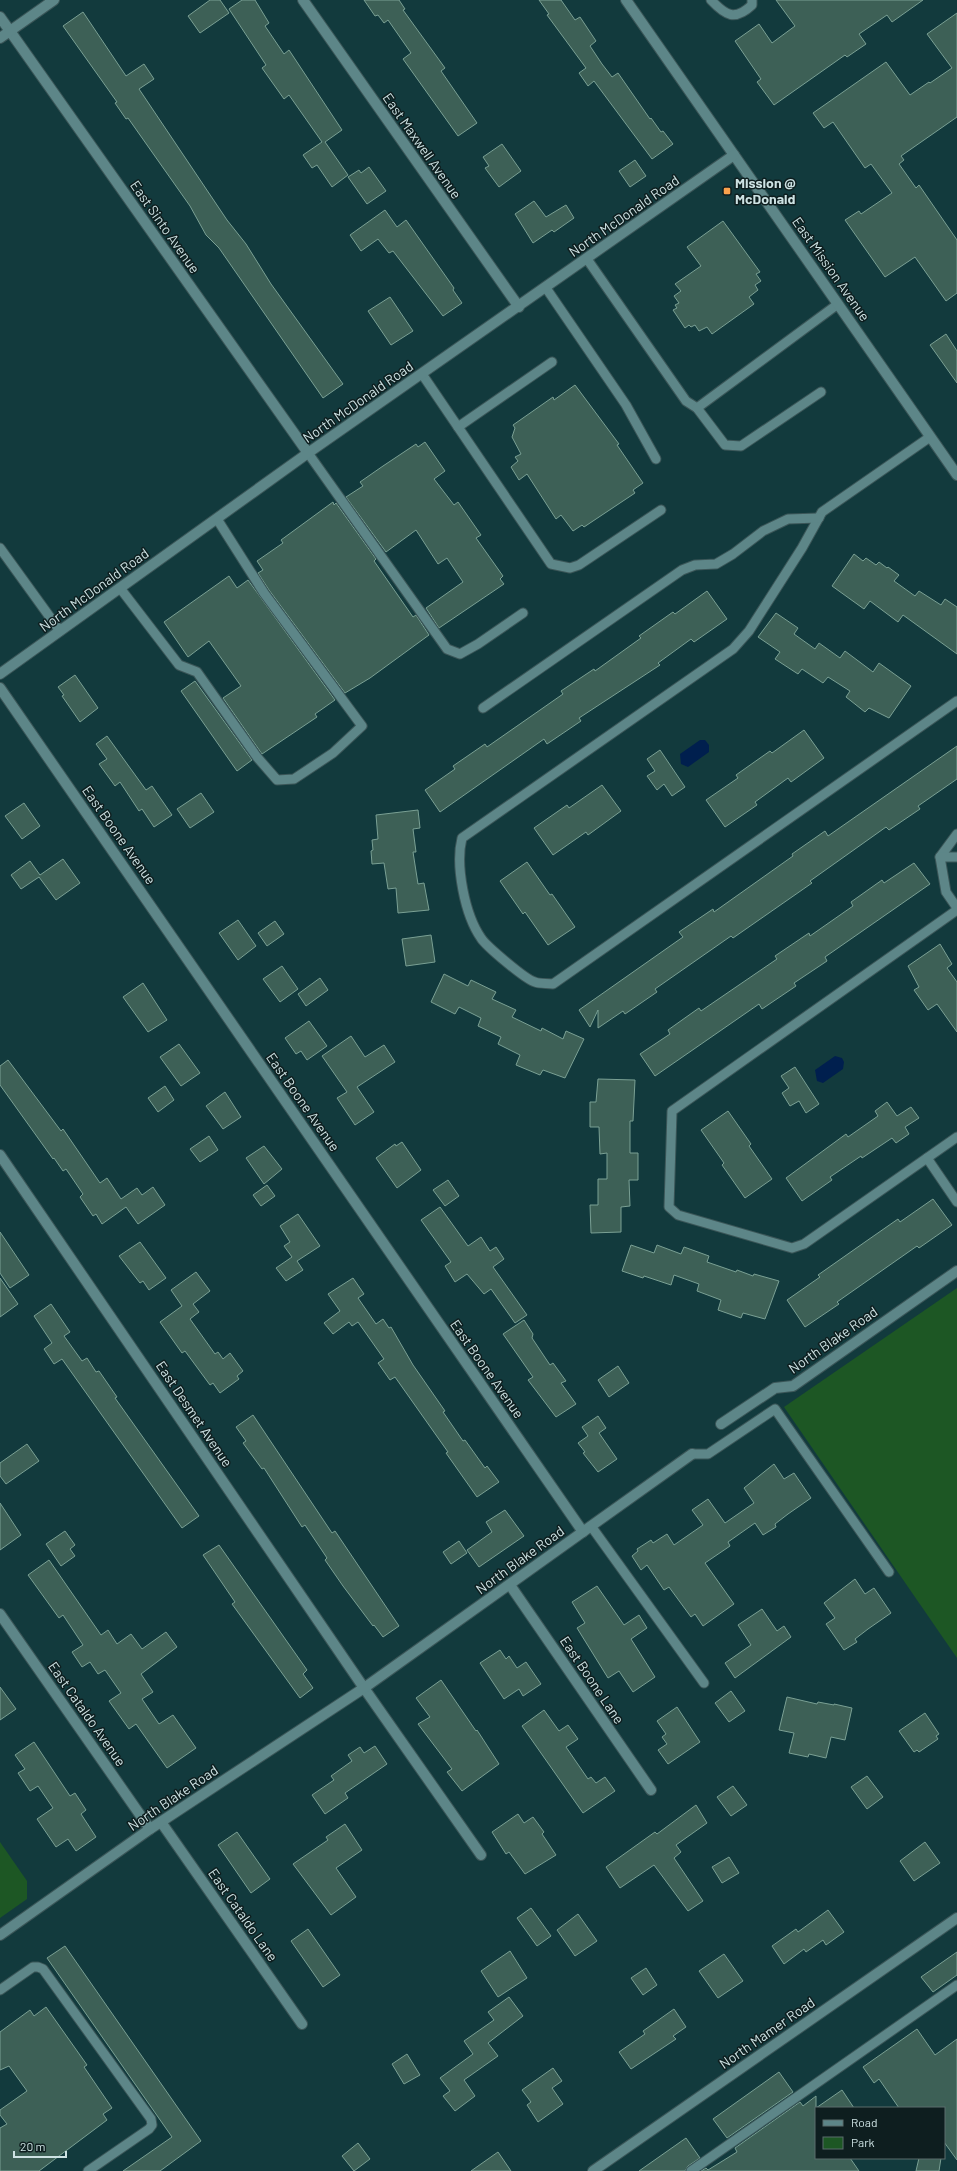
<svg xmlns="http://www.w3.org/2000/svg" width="957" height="2171" font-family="Barlow,sans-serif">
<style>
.green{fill:#1d5724}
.water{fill:#001f4e}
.building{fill:#3d6056;stroke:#7aa094}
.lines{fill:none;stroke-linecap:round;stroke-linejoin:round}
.lane-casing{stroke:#3b5658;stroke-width:11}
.street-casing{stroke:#3b5658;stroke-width:12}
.secondary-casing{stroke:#3b5658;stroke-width:12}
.lane{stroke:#5d8688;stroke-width:9}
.street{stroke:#5d8688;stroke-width:10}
.secondary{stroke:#5d8688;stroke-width:10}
.poi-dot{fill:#f9a04c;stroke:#0e1e1f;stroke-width:1.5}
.labels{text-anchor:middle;stroke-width:3;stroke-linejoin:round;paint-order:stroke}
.street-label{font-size:14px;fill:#cde2e3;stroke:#0e1e1f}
.poi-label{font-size:14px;font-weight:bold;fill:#cde2e3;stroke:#0e1e1f;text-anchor:start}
</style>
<rect width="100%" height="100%" fill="#123a3d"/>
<g class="green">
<polygon points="957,1288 957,1658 784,1407"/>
<polygon points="0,1842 27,1881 27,1899 0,1918"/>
</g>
<g class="water">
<polygon points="700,740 705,740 709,745 709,752 688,767 681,764 680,754"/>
<polygon points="835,1056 842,1058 844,1062 843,1069 823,1083 817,1081 815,1070"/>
</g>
<g class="building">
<polygon points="210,0 220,0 229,13 200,33 188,16"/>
<polygon points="242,0 255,0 269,23 265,26 284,54 289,50 342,130 325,142 348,175 332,187 317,165 312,168 303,155 322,142 289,95 284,99 262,68 266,65 229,9"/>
<polygon points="364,0 399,0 405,9 403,10 445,68 441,71 477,123 458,136 403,59 411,53 388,20 384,23 378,15 375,16"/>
<polygon points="539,0 561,0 575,20 580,17 596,41 590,46 602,64 612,77 618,73 650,119 651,118 661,132 663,131 673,144 652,159 594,81 588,86 579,73 586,68 547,15 549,14"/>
<polygon points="776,0 923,0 892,22 887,15 859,34 866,44 847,57 845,55 774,105 757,82 761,79 735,41 759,24 772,43 795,26"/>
<polygon points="83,12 126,76 144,64 154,79 139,89 227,220 246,244 271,284 343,384 323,398 219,248 206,235 190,206 128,118 126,119 115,103 117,102 63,26"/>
<polygon points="957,13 957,117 901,156 904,160 899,164 916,188 919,185 957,240 957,293 946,301 915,257 885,277 845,220 859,211 861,214 892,193 871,164 865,168 833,122 824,128 813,113 886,62 910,95 929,82 930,83 952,68 927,34"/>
<polygon points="502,144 521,171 499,187 485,168 489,166 483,157"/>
<polygon points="635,160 646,176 630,187 619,171"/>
<polygon points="369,167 386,191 367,204 348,177 359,170 361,173"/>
<polygon points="534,201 546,217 566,205 574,218 554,232 552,230 533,243 515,214"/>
<polygon points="385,210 397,227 406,220 454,288 453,290 462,303 443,316 393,251 389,253 378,239 361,251 350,235"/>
<polygon points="723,221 760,272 756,274 761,281 755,285 758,290 749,297 754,304 712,334 707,327 699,331 695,325 691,327 689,325 685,328 673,310 677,308 675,305 679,303 674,296 681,291 675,284 701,266 687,247"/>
<polygon points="390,297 413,331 391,345 368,311"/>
<polygon points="946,334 957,351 957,383 930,345"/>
<polygon points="575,385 619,444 617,445 643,483 633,490 635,493 584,527 582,525 573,531 561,515 556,519 527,474 519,480 511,467 518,461 515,457 521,454 512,437 515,428 513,425 553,397 554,400"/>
<polygon points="425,442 445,471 434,479 454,505 458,502 481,535 476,538 503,576 500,579 504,584 439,628 426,608 463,582 447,558 438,564 416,530 386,552 346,497 363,486 360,482 383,466 416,444 418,447"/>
<polygon points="333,502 334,505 336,503 376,559 374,561 413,617 416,615 429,635 370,678 345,693 269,590 258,573 263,570 257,561 283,543 281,540"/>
<polygon points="854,554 863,561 866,558 876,565 879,562 887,568 888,567 899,575 894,581 915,596 919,591 941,605 945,599 957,607 957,654 903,615 898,622 870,601 864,609 832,586"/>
<polygon points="229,576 237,588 248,580 335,700 315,714 317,717 262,754 223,698 241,686 209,641 188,657 164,622"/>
<polygon points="707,591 727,619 694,642 691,639 658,663 660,665 579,718 581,721 547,744 544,739 440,812 425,790 455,769 453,766 485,744 487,747 563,694 561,691 594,669 595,671 641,638 639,636 673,612 675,614"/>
<polygon points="776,613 798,628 794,634 815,649 819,643 840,658 845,651 873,672 879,663 911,686 889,718 869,708 865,712 846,697 850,691 828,677 823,683 802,669 798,674 775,659 780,652 758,637"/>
<polygon points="75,675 98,708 80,722 62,696 64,695 58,687"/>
<polygon points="195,681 252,760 237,771 181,691"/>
<polygon points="804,730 824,758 791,782 788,778 755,802 757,805 725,827 706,800 738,778 736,775 770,751 772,753"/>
<polygon points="107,736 146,790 152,786 172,815 154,827 142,809 139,811 120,782 115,786 99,764 107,759 96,744"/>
<polygon points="957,746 957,779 918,806 920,809 889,830 886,827 810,881 812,883 733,938 731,936 655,989 657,992 625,1014 623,1011 598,1028 598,1010 590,1027 579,1010 683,937 679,932 713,909 714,912 793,856 792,854 825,831 828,836"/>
<polygon points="660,750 685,787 672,796 664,784 657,790 647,776 655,771 647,759"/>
<polygon points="602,785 621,811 588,835 586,832 553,855 534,828 567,805 569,808"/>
<polygon points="201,793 214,812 190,828 177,809"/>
<polygon points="24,803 40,826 22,839 5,816"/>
<polygon points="418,810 420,828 413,829 416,852 413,852 418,884 424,883 429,910 398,913 396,888 388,889 384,863 372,864 371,851 373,850 372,840 378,839 376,815"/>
<polygon points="63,859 80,883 56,900 39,877 21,889 11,875 30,861 40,875"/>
<polygon points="527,862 550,895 552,894 575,927 548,945 525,912 523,914 500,881"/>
<polygon points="914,863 930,884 825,957 827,961 794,983 796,986 762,1009 759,1004 655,1076 640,1054 670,1034 668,1030 699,1008 701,1011 777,959 775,956 809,933 810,936 853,906 851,902 882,880 884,883"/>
<polygon points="238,920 256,946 238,960 219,933"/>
<polygon points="275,921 284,934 267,946 258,933"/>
<polygon points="431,935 435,962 406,966 402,939"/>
<polygon points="940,944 952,964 947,968 957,982 957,1032 937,1004 928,1010 914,990 919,987 908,966"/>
<polygon points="282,966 298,989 280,1002 263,979"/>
<polygon points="444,974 468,986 471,980 496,992 492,999 516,1010 512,1017 541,1031 542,1028 563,1039 566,1031 584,1039 565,1078 543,1070 540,1075 516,1065 520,1055 498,1044 501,1037 478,1026 481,1018 459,1007 455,1014 431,1002"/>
<polygon points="320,978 328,990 306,1006 298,994"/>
<polygon points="143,983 167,1020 148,1032 123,997"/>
<polygon points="309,1021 327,1046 307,1060 301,1051 296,1054 285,1038"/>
<polygon points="351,1036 365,1057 384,1045 395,1062 357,1087 374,1112 355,1125 337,1098 347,1092 322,1056"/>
<polygon points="179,1044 200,1073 181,1086 160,1057"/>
<polygon points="8,1060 61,1131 63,1129 100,1183 107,1178 121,1199 137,1188 142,1195 153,1187 165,1205 138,1224 126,1207 102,1224 96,1214 93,1216 80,1197 83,1194 66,1169 63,1171 54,1158 53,1159 0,1085 0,1066"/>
<polygon points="795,1067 819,1104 806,1113 799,1101 790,1106 782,1093 789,1088 781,1076"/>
<polygon points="598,1079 635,1080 633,1121 630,1121 630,1153 638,1153 638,1180 629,1180 630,1206 621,1207 621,1232 591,1233 590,1205 598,1205 598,1179 607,1179 607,1153 600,1154 599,1127 590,1127 590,1102 596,1102"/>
<polygon points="165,1086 174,1100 158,1112 148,1098"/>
<polygon points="225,1092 241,1117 223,1129 206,1106"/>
<polygon points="887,1102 897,1116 911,1107 919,1118 905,1127 909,1134 896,1143 892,1138 862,1158 861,1156 830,1177 832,1180 802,1201 786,1178 846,1134 848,1137 878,1116 875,1111"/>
<polygon points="728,1111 751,1144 749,1146 772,1179 745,1198 722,1165 724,1163 701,1130"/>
<polygon points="209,1136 218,1150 200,1162 190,1149"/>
<polygon points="402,1142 421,1170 397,1188 376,1158 395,1144 396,1146"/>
<polygon points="264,1146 282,1169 264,1184 246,1158"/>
<polygon points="448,1180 459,1196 445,1206 433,1190"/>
<polygon points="267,1185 275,1196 261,1206 253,1195"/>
<polygon points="933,1199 952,1225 919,1248 917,1246 837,1302 839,1304 805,1327 787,1300 820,1277 818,1275 865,1242 898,1219 900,1222"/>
<polygon points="440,1207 468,1246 481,1237 490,1251 496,1247 504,1259 493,1267 527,1315 515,1323 491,1289 484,1294 467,1274 455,1282 445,1266 451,1262 421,1220"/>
<polygon points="298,1214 320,1246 297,1261 303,1270 286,1281 276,1268 292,1257 284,1246 290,1242 280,1226"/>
<polygon points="0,1232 29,1275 10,1288 0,1273"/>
<polygon points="140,1242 166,1278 149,1290 143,1281 140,1283 119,1256"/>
<polygon points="631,1245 654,1253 657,1245 681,1254 684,1247 709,1256 707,1262 736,1272 737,1270 753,1276 754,1274 779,1281 765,1319 743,1313 741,1318 718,1310 721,1300 697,1291 699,1284 674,1275 671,1285 644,1276 643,1278 622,1271"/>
<polygon points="196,1272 210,1291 193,1304 199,1312 190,1319 215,1354 218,1352 223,1359 230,1353 243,1371 237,1376 239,1379 220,1393 213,1383 210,1385 185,1351 182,1353 160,1322 182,1306 171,1290"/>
<polygon points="0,1278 18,1304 0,1317"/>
<polygon points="353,1278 364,1294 358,1298 376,1324 383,1319 389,1328 391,1327 413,1365 445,1411 443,1412 463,1441 465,1440 485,1468 487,1466 499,1482 477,1497 446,1453 448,1452 395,1377 390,1380 378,1363 384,1359 358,1322 352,1326 349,1322 333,1334 324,1323 340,1311 328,1294"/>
<polygon points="51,1304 70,1332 64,1336 82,1361 87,1358 96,1372 99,1371 117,1397 115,1398 199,1516 182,1528 62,1359 54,1364 44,1349 52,1343 34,1316"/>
<polygon points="524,1320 533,1334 532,1338 550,1365 553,1363 566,1381 561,1383 576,1404 556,1417 528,1380 533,1377 503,1334"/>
<polygon points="618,1366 629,1383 609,1397 598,1380"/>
<polygon points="253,1415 332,1533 335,1531 399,1626 383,1637 374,1625 373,1626 343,1586 325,1560 327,1558 305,1525 302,1527 264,1468 262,1469 243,1443 246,1441 236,1427"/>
<polygon points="598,1416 606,1428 599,1433 617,1459 598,1472 583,1453 585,1452 578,1443 588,1436 582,1427"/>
<polygon points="27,1444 39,1461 6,1484 0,1476 0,1463"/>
<polygon points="774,1464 784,1479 794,1473 811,1498 788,1514 775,1524 776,1527 763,1535 755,1523 728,1542 730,1546 705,1563 734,1604 703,1626 695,1614 691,1617 669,1587 664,1590 647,1565 641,1570 632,1556 638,1551 637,1549 651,1540 653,1543 667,1534 674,1545 703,1525 692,1510 708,1499 725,1523 754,1503 744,1488"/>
<polygon points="0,1503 21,1535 0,1550"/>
<polygon points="505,1510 524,1536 479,1567 467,1550 492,1532 486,1522"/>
<polygon points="65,1531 75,1545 70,1549 75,1556 61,1566 46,1544"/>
<polygon points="459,1541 467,1553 451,1564 443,1552"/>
<polygon points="219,1545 307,1670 303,1674 313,1688 300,1698 232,1604 235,1602 203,1555"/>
<polygon points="49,1560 101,1635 108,1630 117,1644 131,1634 142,1649 166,1632 177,1647 141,1674 153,1692 142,1699 159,1724 173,1715 196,1748 167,1768 136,1724 129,1729 109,1701 121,1693 105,1670 98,1674 90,1662 82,1667 72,1652 83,1645 63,1615 59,1618 28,1575"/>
<polygon points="855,1579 865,1594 874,1588 891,1613 868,1629 855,1639 857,1642 844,1650 826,1624 835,1618 824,1603"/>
<polygon points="597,1586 624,1625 639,1615 647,1628 631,1639 655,1677 633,1692 619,1671 608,1678 577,1628 585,1623 572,1602"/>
<polygon points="762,1609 777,1631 784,1626 791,1637 735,1678 725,1663 751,1645 738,1625"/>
<polygon points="500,1650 506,1659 509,1656 517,1668 526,1662 541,1684 523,1696 519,1689 504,1699 480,1663"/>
<polygon points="441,1680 476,1731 477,1730 499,1764 462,1791 447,1772 452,1769 418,1724 430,1717 416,1698"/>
<polygon points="0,1687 16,1709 0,1720"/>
<polygon points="731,1691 745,1711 729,1722 715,1703"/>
<polygon points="787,1697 817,1704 818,1702 834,1705 834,1704 852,1708 845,1740 831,1737 826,1758 809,1754 808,1757 789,1753 794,1733 779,1730"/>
<polygon points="677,1707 700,1742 668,1764 658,1750 667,1744 662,1737 666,1734 657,1721"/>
<polygon points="544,1710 559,1731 568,1725 578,1739 566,1747 588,1779 591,1777 596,1783 605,1777 615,1791 583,1813 522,1726"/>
<polygon points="925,1713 939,1734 936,1736 938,1739 919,1752 917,1750 914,1752 899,1731"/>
<polygon points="34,1742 70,1796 75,1793 86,1810 81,1814 96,1837 76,1851 68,1839 56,1847 37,1819 53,1808 38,1786 30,1791 18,1773 25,1769 15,1755"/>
<polygon points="375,1746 387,1764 345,1793 348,1798 325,1814 312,1795 334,1780 331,1776 352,1761 348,1755 360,1747 364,1753"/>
<polygon points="867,1776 883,1797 867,1809 851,1787"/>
<polygon points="733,1786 747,1805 731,1816 717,1797"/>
<polygon points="696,1805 707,1823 676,1845 681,1852 674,1858 703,1901 688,1911 654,1865 620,1888 606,1867 655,1832 657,1834"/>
<polygon points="518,1814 524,1823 533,1817 544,1832 542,1834 556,1855 525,1874 509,1852 506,1854 492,1832"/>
<polygon points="345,1824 362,1850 336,1868 356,1897 331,1915 293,1864 328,1840 326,1837"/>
<polygon points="237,1832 270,1879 251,1893 218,1845"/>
<polygon points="925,1842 940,1863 914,1881 900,1861"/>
<polygon points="729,1857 739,1873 722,1883 712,1867"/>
<polygon points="531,1908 551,1936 537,1946 517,1918"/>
<polygon points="828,1910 844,1932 826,1945 823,1940 806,1952 804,1949 784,1964 772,1946 796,1929 798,1932"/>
<polygon points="578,1914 597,1941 575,1956 557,1930"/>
<polygon points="308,1929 340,1975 323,1987 291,1941"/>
<polygon points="65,1946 201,2141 160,2171 123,2171 172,2137 47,1958"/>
<polygon points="510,1951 527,1978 498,1997 481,1971"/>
<polygon points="957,1952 957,1975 933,1992 921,1977"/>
<polygon points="724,1954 743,1981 718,1998 699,1971"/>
<polygon points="646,1968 657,1985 643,1995 631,1978"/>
<polygon points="509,1997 523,2016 488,2043 498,2056 464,2080 475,2096 455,2111 443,2096 450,2091 440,2078 473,2054 464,2041 494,2020 488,2012"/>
<polygon points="46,2007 87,2065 84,2067 112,2108 103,2114 107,2120 39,2171 0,2171 0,2128 7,2124 0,2115 0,2110 27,2091 9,2066 0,2070 0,2032 30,2010 34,2016"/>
<polygon points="674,2009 686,2027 673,2036 676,2039 631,2069 619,2052 645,2034 643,2031"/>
<polygon points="917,2029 935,2055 957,2039 957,2160 944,2142 944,2108 899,2108 879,2079 874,2083 863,2067"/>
<polygon points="407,2054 420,2075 404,2084 392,2064"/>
<polygon points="553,2068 562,2081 552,2088 563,2104 538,2122 527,2105 531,2102 522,2090"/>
<polygon points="779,2072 793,2092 727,2138 713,2119"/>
<polygon points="842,2090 854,2108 816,2108 816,2158 850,2158 859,2171 701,2171 706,2168 708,2170 737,2152 735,2148 800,2102 803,2106 816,2096 816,2108"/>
<polygon points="686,2138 700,2158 688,2166 685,2171 639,2171"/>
<polygon points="358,2143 370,2159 354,2171 342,2156"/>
<polygon points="498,2152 511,2171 471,2171"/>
<polygon points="919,2158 941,2158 939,2171 916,2171"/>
</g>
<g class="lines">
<defs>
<g id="lane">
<path d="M711,0C726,16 735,21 752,5V0"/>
<polyline points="587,259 686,401 697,408 725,445 741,446 821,392"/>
<polyline points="546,288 626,405 656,459"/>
<polyline points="422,374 551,564 570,568 579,565 661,510"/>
<polyline points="697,408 838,304"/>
<polyline points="458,427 552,362"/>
<path d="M930,437L822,512L802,548L749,631L733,649L462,838C455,866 465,915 481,938C486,946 526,980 535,982C540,984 547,983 553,984L957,701"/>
<polyline points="308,453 447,649 460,654 478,644 523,613"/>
<polyline points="0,548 60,631"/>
<polyline points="120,588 179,665 197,672 257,757 277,780 294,779 333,753 362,726 264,593 217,519"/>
<polyline points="483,708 682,570 695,565 716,564 733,554 763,531 788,519 819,518"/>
<polyline points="957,834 940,857 946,892 957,908"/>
<polyline points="940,857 957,857"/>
<polyline points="957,910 672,1111 669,1207 678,1215 792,1248 804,1244 957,1137"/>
<polyline points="927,1158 957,1202"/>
<polyline points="692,1454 708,1454 775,1409 889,1572"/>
<polyline points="591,1526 704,1683"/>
<polyline points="0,1990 33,1967 38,1967 43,1969 151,2119 152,2125 149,2129 88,2171"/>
<polyline points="691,2171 957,1985"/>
</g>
<g id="street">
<polyline points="303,0 519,307"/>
<polyline points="0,17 308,453"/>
<polyline points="0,38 54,0"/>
<polyline points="0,688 583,1532"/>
<polyline points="0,1155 364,1688 481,1855"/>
<polyline points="721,1424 775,1388 793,1386 957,1271"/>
<polyline points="510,1585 651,1790"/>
<polyline points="0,1614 150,1829"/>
<polyline points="161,1822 302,2024"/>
<polyline points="0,1935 150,1829 364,1688 692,1454"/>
<polyline points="593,2171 957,1918"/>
</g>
<g id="secondary">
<polyline points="626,0 957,475"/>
<polyline points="0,674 308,453 734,155"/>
</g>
</defs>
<use href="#lane" class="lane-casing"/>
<use href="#street" class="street-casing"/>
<use href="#secondary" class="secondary-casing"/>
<use href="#lane" class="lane"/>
<use href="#street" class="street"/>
<use href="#secondary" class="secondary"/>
</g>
<rect class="poi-dot" x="723" y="187" width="8" height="8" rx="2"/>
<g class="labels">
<g class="street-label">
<text transform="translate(422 146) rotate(55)" y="5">East Maxwell Avenue</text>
<text transform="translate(624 216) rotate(-35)" y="5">North McDonald Road</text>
<text transform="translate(165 227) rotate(55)" y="5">East Sinto Avenue</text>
<text transform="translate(831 269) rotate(55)" y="5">East Mission Avenue</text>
<text transform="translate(358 402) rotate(-35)" y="5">North McDonald Road</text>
<text transform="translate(94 590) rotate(-36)" y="5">North McDonald Road</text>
<text transform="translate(119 835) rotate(55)" y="5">East Boone Avenue</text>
<text transform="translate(303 1102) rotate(55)" y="5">East Boone Avenue</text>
<text transform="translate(833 1340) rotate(-35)" y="5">North Blake Road</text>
<text transform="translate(487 1369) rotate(55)" y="5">East Boone Avenue</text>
<text transform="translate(194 1414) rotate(56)" y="5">East Desmet Avenue</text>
<text transform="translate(520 1560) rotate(-36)" y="5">North Blake Road</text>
<text transform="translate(592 1680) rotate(56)" y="5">East Boone Lane</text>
<text transform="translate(87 1714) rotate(55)" y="5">East Cataldo Avenue</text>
<text transform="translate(173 1798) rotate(-34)" y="5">North Blake Road</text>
<text transform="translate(243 1915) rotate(55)" y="5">East Cataldo Lane</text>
<text transform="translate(767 2033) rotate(-35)" y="5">North Mamer Road</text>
</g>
<g class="poi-label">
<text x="735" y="188">Mission @<tspan x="735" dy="16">McDonald</tspan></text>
</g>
</g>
<rect x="815" y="2107" width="130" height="52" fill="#0e1e1f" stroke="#5a6c6d"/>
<rect x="823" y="2120" width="20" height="6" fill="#5d8688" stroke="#5a6c6d"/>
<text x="851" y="2127" font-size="12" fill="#cde2e3">Road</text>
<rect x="823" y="2137" width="20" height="12" fill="#1d5724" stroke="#5a6c6d"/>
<text x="851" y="2147" font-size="12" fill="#cde2e3">Park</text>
<path d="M14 2151v6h52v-6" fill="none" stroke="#cde2e3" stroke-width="2"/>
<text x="20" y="2151" font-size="12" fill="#cde2e3" stroke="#0e1e1f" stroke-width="3" paint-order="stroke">20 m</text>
</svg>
